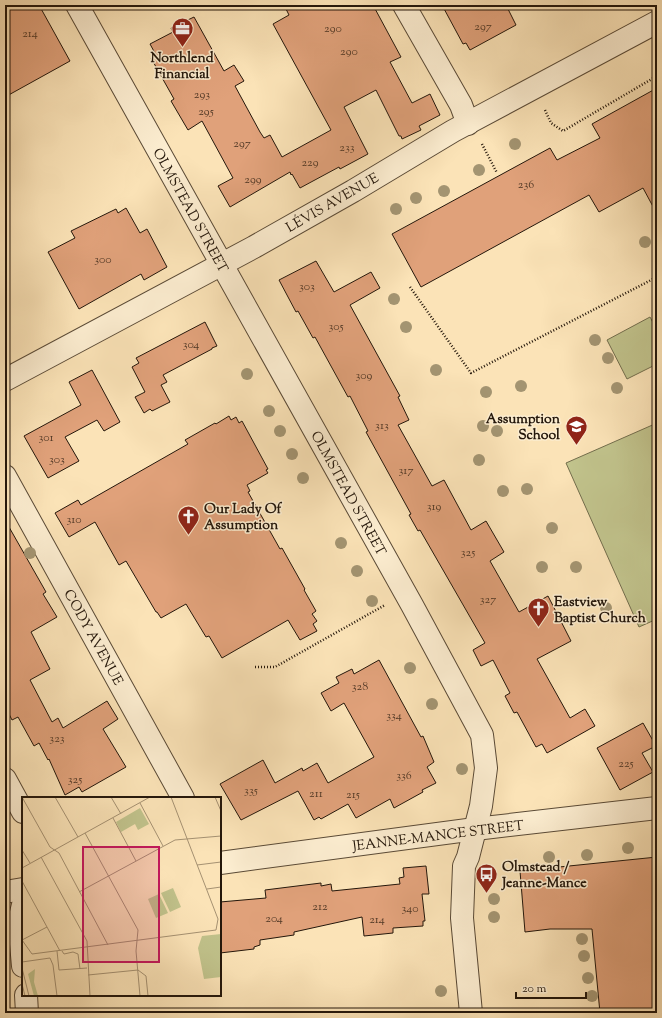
<svg xmlns="http://www.w3.org/2000/svg" width="662" height="1018" font-family="'Sorts Mill Goudy',serif">
<style>
.green{fill:#c1c38c;stroke:#726d4c}
.building{fill:#e0a17a;stroke:#24170b}
.lines{fill:none;stroke-linecap:round;stroke-linejoin:round}
.minor-casing{stroke:#5a4a36;stroke-width:24}
.path{stroke:#24170b;stroke-width:2.5;stroke-dasharray:1 2;stroke-linecap:butt}
.minor{stroke:#fcedd0;stroke-width:22}
.tree{fill:#a39471}
.labels{text-anchor:middle;stroke-width:3;stroke-linejoin:round;paint-order:stroke}
.number-label{font-size:12px;fill:#533a27}
.poi-label{font-size:14px;font-weight:bold;fill:#24170b;stroke:#fcedd0;text-anchor:start}
.street-label{font-size:14px;fill:#24170b;stroke:#fcedd0}
.inset-road{fill:none;stroke:#a59172;stroke-width:1}
.view{fill:#c2185b;fill-opacity:0.15;stroke:#c2185b;stroke-width:2}
.inset-edge{fill:none;stroke:#24170b;stroke-width:2}
</style>
<rect width="100%" height="100%" fill="#fbe3b7"/>
<filter id="stains"><feTurbulence type="fractalNoise" baseFrequency=".005" numOctaves="4"/><feColorMatrix values="0 0 0 0 .2 0 0 0 0 .09 0 0 0 0 .02 0 0 0 .5 -.17"/></filter>
<radialGradient id="worn" r=".72"><stop offset=".6" stop-color="#630" stop-opacity="0"/><stop offset="1" stop-color="#630" stop-opacity=".3"/></radialGradient>
<g class="green">
<polygon points="650,317 657,330 657,364 627,379 607,340"/>
<polygon points="657,423 657,619 639,627 566,463"/>
</g>
<g class="building">
<polygon points="5,5 39,5 70,61 5,97"/>
<polygon points="284,5 373,5 401,57 390,62 412,103 430,94 440,115 419,126 421,130 402,139 401,136 399,136 376,90 344,107 368,154 340,169 339,167 300,188 292,174 291,175 290,172 230,207 218,186 233,178 202,121 188,130 171,101 174,99 151,58 156,55 150,44 173,32 171,28 194,17 224,71 234,65 244,81 235,86 260,132 264,138 270,135 282,157 331,130 273,24 289,15"/>
<polygon points="442,5 506,5 516,25 470,50 466,43 463,44"/>
<polygon points="657,88 657,214 643,188 599,212 589,195 421,287 392,234 550,148 557,160 600,138 592,124"/>
<polygon points="126,208 140,233 147,229 167,267 144,280 141,274 79,309 48,252 75,238 71,231 116,209 118,213"/>
<polygon points="316,261 334,292 371,272 380,288 350,305 400,396 398,397 409,420 398,425 432,486 444,480 471,530 486,521 504,552 490,561 519,612 548,596 571,641 537,659 570,718 585,709 595,726 547,753 542,744 536,747 517,712 514,713 505,696 510,693 493,660 481,666 473,650 485,643 420,530 418,531 409,515 411,514 366,432 368,431 350,396 348,397 315,337 313,338 298,311 296,312 279,280"/>
<polygon points="205,322 217,346 212,348 212,349 163,375 167,382 161,385 170,402 152,411 150,409 144,413 135,397 145,392 132,367 139,363 136,358"/>
<polygon points="92,370 120,422 104,431 97,420 65,437 79,461 48,478 24,436 81,405 69,382"/>
<polygon points="229,416 231,420 236,417 239,423 242,421 268,469 266,470 268,473 247,485 250,491 248,492 280,549 282,548 305,589 304,590 316,611 312,614 317,621 313,624 317,631 300,640 288,620 222,658 209,636 206,637 186,604 161,618 157,612 156,612 126,561 119,565 95,522 69,537 55,513 78,500 81,505 188,444 185,440 215,423 216,424"/>
<polygon points="5,520 46,592 43,594 57,617 31,632 50,669 30,680 52,722 58,718 63,728 107,701 118,719 103,729 126,767 82,792 79,787 65,795 49,759 48,760 39,743 34,746 18,717 12,720 5,706"/>
<polygon points="379,660 421,737 423,736 434,762 427,767 436,783 422,790 423,792 394,808 390,799 356,818 348,804 321,819 319,817 314,820 298,791 241,820 220,784 263,760 275,783 302,768 303,771 317,763 328,783 374,757 344,703 331,711 321,693 339,683 336,677 352,669 354,674"/>
<polygon points="643,723 656,746 642,753 653,772 620,790 597,748"/>
<polygon points="657,857 657,1013 600,1013 592,929 550,929 525,932 520,871"/>
<polygon points="426,866 429,894 422,894 425,921 423,921 423,926 393,928 393,933 364,936 362,917 294,932 294,935 260,940 260,945 254,947 254,949 220,953 220,902 266,898 265,890 321,883 321,886 331,884 332,891 400,884 399,878 404,877 403,868"/>
</g>
<g class="lines">
<defs>
<g id="minor">
<polyline points="77,5 412,605 482,735 486,768 481,806 468,857 464,866 462,918 471,1013"/>
<polyline points="404,5 461,105 468,124"/>
<polyline points="5,380 254,247 353,191 453,131 657,22"/>
<polyline points="5,476 183,798"/>
<polyline points="5,779 23,812"/>
<polyline points="220,863 475,829 657,808"/>
<polyline points="5,892 23,889"/>
<polyline points="23,905 19,921 23,966"/>
<polyline points="26,995 27,1013"/>
</g>
</defs>
<use href="#minor" class="minor-casing"/>
<g class="path">
<polyline points="545,110 551,123 563,131 657,76"/>
<polyline points="482,144 497,173"/>
<polyline points="410,287 471,373 657,277"/>
<polyline points="255,667 275,667 385,605"/>
</g>
<use href="#minor" class="minor"/>
</g>
<g class="tree">
<circle cx="515" cy="144" r="6"/>
<circle cx="479" cy="170" r="6"/>
<circle cx="444" cy="191" r="6"/>
<circle cx="416" cy="198" r="6"/>
<circle cx="396" cy="209" r="6"/>
<circle cx="645" cy="242" r="6"/>
<circle cx="394" cy="299" r="6"/>
<circle cx="406" cy="327" r="6"/>
<circle cx="595" cy="340" r="6"/>
<circle cx="608" cy="358" r="6"/>
<circle cx="436" cy="370" r="6"/>
<circle cx="247" cy="374" r="6"/>
<circle cx="521" cy="386" r="6"/>
<circle cx="617" cy="388" r="6"/>
<circle cx="486" cy="392" r="6"/>
<circle cx="269" cy="411" r="6"/>
<circle cx="483" cy="426" r="6"/>
<circle cx="280" cy="431" r="6"/>
<circle cx="497" cy="431" r="6"/>
<circle cx="292" cy="454" r="6"/>
<circle cx="479" cy="460" r="6"/>
<circle cx="303" cy="478" r="6"/>
<circle cx="527" cy="489" r="6"/>
<circle cx="503" cy="491" r="6"/>
<circle cx="552" cy="528" r="6"/>
<circle cx="341" cy="543" r="6"/>
<circle cx="30" cy="553" r="6"/>
<circle cx="542" cy="567" r="6"/>
<circle cx="576" cy="567" r="6"/>
<circle cx="357" cy="571" r="6"/>
<circle cx="372" cy="601" r="6"/>
<circle cx="606" cy="608" r="6"/>
<circle cx="410" cy="668" r="6"/>
<circle cx="432" cy="704" r="6"/>
<circle cx="462" cy="769" r="6"/>
<circle cx="628" cy="848" r="6"/>
<circle cx="587" cy="855" r="6"/>
<circle cx="549" cy="857" r="6"/>
<circle cx="494" cy="899" r="6"/>
<circle cx="494" cy="917" r="6"/>
<circle cx="582" cy="939" r="6"/>
<circle cx="584" cy="956" r="6"/>
<circle cx="588" cy="978" r="6"/>
<circle cx="441" cy="991" r="6"/>
<circle cx="592" cy="996" r="6"/>
</g>
<defs>
<symbol id="office-pin" viewBox="-11 -11 22 30"><path d="M0 17L-7.5 6A9.5 9.5 0 1 1 7.5 6Z" fill="#8f2418" stroke="#fcedd0"/><path d="M-6-3h4V-5.5h4V-3h4V5H-6ZM-1-4.5V-3h2v-1.5ZM-6 0V1H6V0Z" fill="#fff"/></symbol>
<symbol id="school-pin" viewBox="-11 -11 22 30"><path d="M0 17L-7.5 6A9.5 9.5 0 1 1 7.5 6Z" fill="#8f2418" stroke="#fcedd0"/><path d="M0-5L7-2L0 1L-7-2ZM-4 1L0 2.5L4 1V4Q0 6-4 4Z" fill="#fff"/></symbol>
<symbol id="church-pin" viewBox="-11 -11 22 30"><path d="M0 17L-7.5 6A9.5 9.5 0 1 1 7.5 6Z" fill="#8f2418" stroke="#fcedd0"/><path d="M-1.2-6h2.4v3.5h3.3v2.4h-3.3V6h-2.4V-.1h-3.3v-2.4h3.3Z" fill="#fff"/></symbol>
<symbol id="bus-pin" viewBox="-11 -11 22 30"><path d="M0 17L-7.5 6A9.5 9.5 0 1 1 7.5 6Z" fill="#8f2418" stroke="#fcedd0"/><path d="M-5-6H5V4H4V6H2V4H-2V6H-4V4H-5ZM-3.5-4V0h7V-4ZM-3.5 1.2v1.5H-2V1.2ZM2 1.2v1.5H3.5V1.2Z" fill="#fff"/></symbol>
</defs>
<g fill-rule="evenodd">
<use href="#office-pin" x="170" y="16" width="25" height="34"/>
<use href="#school-pin" x="564" y="414" width="25" height="34"/>
<use href="#church-pin" x="176" y="504" width="25" height="34"/>
<use href="#church-pin" x="526" y="596" width="25" height="34"/>
<use href="#bus-pin" x="474" y="862" width="25" height="34"/>
</g>
<g class="labels">
<g class="number-label">
<text x="483" y="30">297</text>
<text x="333" y="32">290</text>
<text x="30" y="37">214</text>
<text x="349" y="55">290</text>
<text x="202" y="98">293</text>
<text x="206" y="115">295</text>
<text x="242" y="147">297</text>
<text x="347" y="151">233</text>
<text x="310" y="166">229</text>
<text x="253" y="183">299</text>
<text x="526" y="188">236</text>
<text x="103" y="263">300</text>
<text x="307" y="290">303</text>
<text x="336" y="330">305</text>
<text x="191" y="348">304</text>
<text x="364" y="379">309</text>
<text x="382" y="429">313</text>
<text x="46" y="441">301</text>
<text x="57" y="463">303</text>
<text x="406" y="474">317</text>
<text x="434" y="510">319</text>
<text x="74" y="523">310</text>
<text x="468" y="556">325</text>
<text x="488" y="603">327</text>
<text x="360" y="690">328</text>
<text x="394" y="719">334</text>
<text x="57" y="742">323</text>
<text x="626" y="767">225</text>
<text x="404" y="779">336</text>
<text x="75" y="783">325</text>
<text x="251" y="794">335</text>
<text x="316" y="797">211</text>
<text x="353" y="798">215</text>
<text x="320" y="910">212</text>
<text x="410" y="912">340</text>
<text x="274" y="922">204</text>
<text x="377" y="923">214</text>
</g>
<g class="poi-label">
<text x="182" y="62" text-anchor="middle">Northlend<tspan x="182" dy="16">Financial</tspan></text>
<text x="560" y="423" text-anchor="end">Assumption<tspan x="560" dy="16">School</tspan></text>
<text x="204" y="513">Our Lady Of<tspan x="204" dy="16">Assumption</tspan></text>
<text x="554" y="606">Eastview<tspan x="554" dy="16">Baptist Church</tspan></text>
<text x="502" y="871">Olmstead /<tspan x="502" dy="16">Jeanne-Mance</tspan></text>
</g>
<g class="street-label">
<text transform="translate(332 202) rotate(-30)" y="5">LÉVIS AVENUE</text>
<text transform="translate(191 210) rotate(61)" y="5">OLMSTEAD STREET</text>
<text transform="translate(349 493) rotate(61)" y="5">OLMSTEAD STREET</text>
<text transform="translate(94 637) rotate(61)" y="5">CODY AVENUE</text>
<text transform="translate(438 835) rotate(-7)" y="5">JEANNE-MANCE STREET</text>
</g>
</g>
<g transform="translate(22 797)">
<rect width="199" height="199" fill="#fbe3b7"/>
<path d="M118,11L127,27L116,33L113,27L99,35L94,25ZM151,91L159,110L148,115L139,96ZM137,97L146,116L134,121L126,102ZM199,137V180L182,182L176,151L180,139ZM13,172L12,185L16,199H12L6,177Z" fill="#c1c38c"/>
<path class="inset-road" d="M0,0L28,50L37,56L86,148M33,0L56,40M89,0L99,17M193,0L199,14M118,6L141,49M91,21L114,64M63,36L116,133L114,154L118,199M0,53L8,66M19,60L65,144L68,199M175,68L199,65M0,71L128,0M0,84L38,154M185,92L199,90M57,95L153,43L199,39M0,143L10,157L194,133L196,122L149,0M0,143L25,130M35,154L37,173L65,171M40,154L42,157L51,155M51,155L56,157L58,172M0,165L28,161L31,168L35,199M0,171L7,199M66,178L116,173L124,179L126,199M0,187L3,199"/>
<path class="view" d="M61,50H137V165H61Z"/>
<rect width="199" height="199" class="inset-edge"/>
</g>
<rect width="662" height="1018" fill="none" stroke="#fbe3b7" stroke-width="20"/>
<rect x="6" y="6" width="650" height="1006" fill="none" stroke="#24170b" stroke-width="2"/>
<rect x="10" y="10" width="642" height="998" fill="none" stroke="#24170b"/>
<path d="M516 992v6h70v-6" fill="none" stroke="#24170b" stroke-width="2"/>
<text x="522" y="992" font-size="12" fill="#24170b" stroke="#fcedd0" stroke-width="3" paint-order="stroke">20 m</text>
<rect width="100%" height="100%" filter="url(#stains)"/>
<rect width="100%" height="100%" fill="url(#worn)"/>
</svg>
